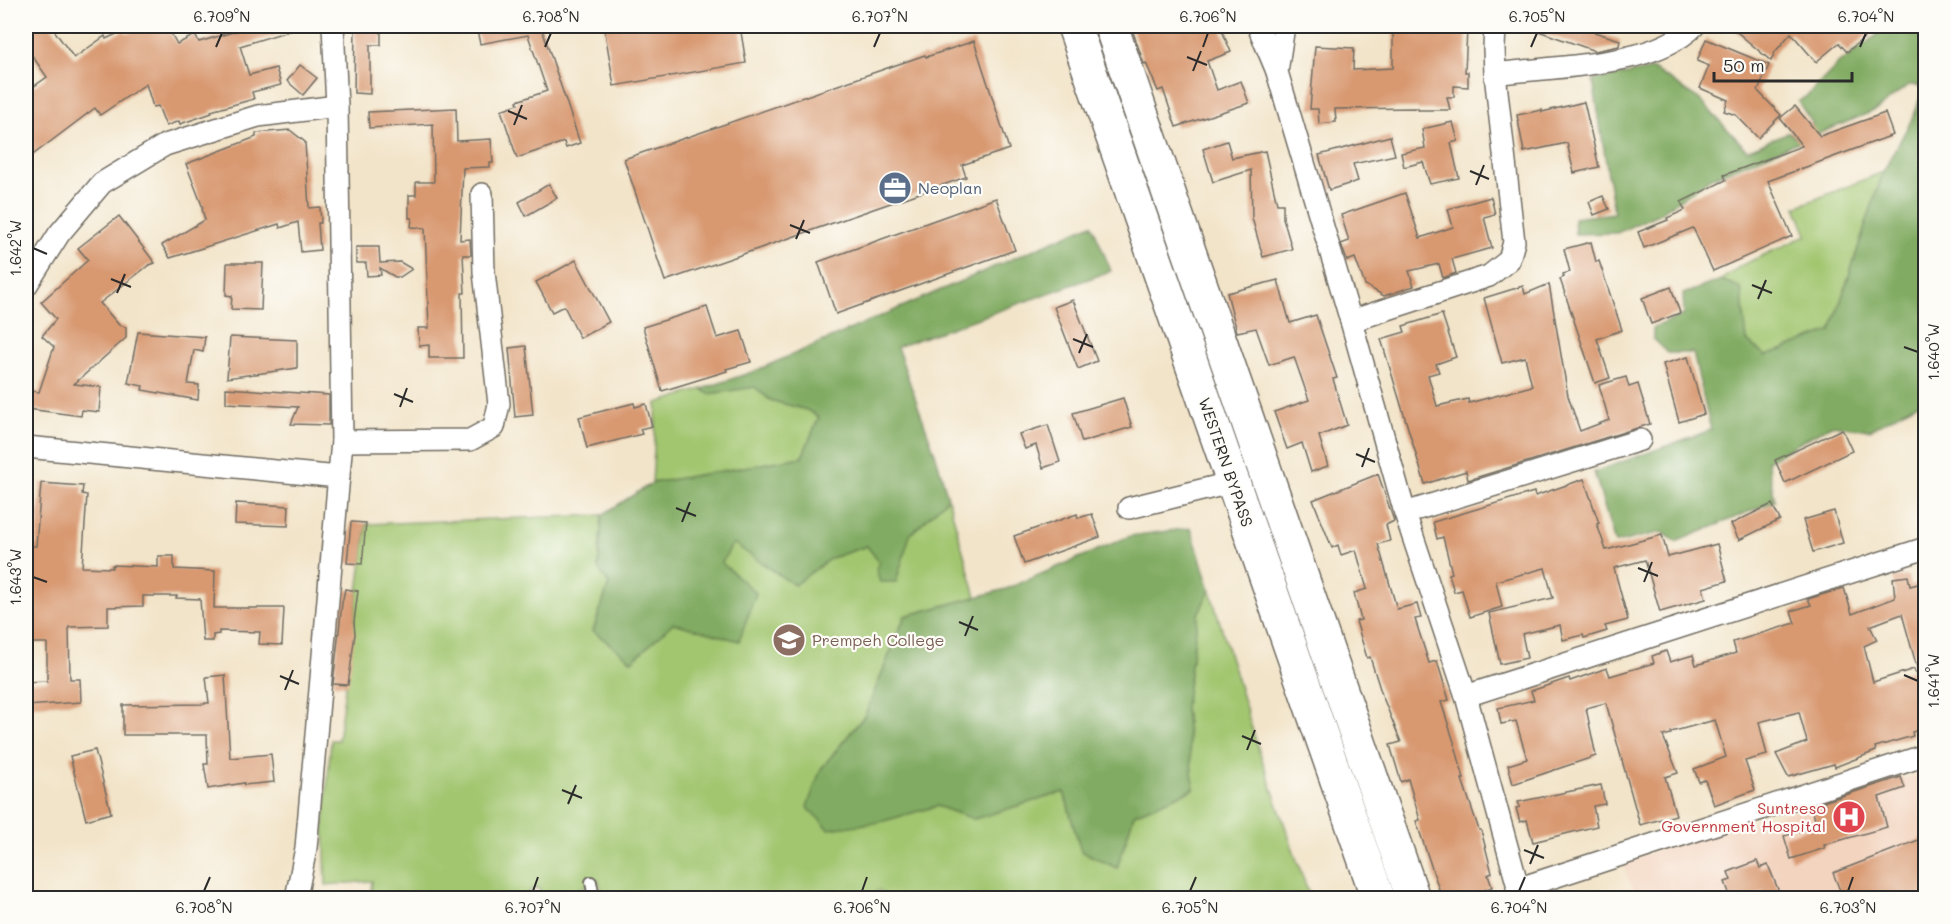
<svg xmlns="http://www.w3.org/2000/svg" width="1951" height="924" font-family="Mali,sans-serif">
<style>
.built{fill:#f3d4bf}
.green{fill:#a2c670;stroke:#66784e;stroke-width:1.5}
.forest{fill:#81ab62;stroke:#566b46;stroke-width:1.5}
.building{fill:#d89971}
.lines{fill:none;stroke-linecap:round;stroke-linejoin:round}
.lane-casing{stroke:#716c62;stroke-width:14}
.street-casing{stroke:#716c62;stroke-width:24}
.highway-casing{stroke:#716c62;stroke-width:36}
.lane{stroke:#fff;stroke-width:10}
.street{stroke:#fff;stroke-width:21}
.highway{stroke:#fff;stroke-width:33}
.ticks{fill:none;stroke:#2b2b2b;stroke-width:2}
.labels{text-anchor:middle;stroke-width:4.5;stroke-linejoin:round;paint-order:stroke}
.service-label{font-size:16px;fill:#4e5e75;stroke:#fdfcf7;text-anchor:start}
.street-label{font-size:16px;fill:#2b2b2b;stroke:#fdfcf7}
.education-label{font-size:16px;fill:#785e54;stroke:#fdfcf7;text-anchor:start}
.health-label{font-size:16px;fill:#be3a42;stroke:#fdfcf7;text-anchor:end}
.neatline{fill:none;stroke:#2b2b2b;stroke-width:2}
.ticks-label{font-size:15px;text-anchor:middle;fill:#2b2b2b}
</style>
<rect width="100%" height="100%" fill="#fdfcf7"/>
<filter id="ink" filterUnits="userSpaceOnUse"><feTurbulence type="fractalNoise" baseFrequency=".0167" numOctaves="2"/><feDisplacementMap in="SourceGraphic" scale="12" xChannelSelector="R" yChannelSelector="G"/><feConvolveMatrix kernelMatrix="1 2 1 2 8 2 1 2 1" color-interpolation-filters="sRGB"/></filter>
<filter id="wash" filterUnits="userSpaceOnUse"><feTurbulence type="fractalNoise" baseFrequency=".008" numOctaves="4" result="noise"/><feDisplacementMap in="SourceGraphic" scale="24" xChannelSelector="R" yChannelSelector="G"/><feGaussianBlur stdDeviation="1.35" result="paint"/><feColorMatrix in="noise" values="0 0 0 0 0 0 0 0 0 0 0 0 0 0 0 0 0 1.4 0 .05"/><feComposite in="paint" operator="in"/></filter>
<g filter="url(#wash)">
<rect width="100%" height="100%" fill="#f2e4c9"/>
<polygon class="built" points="1925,773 1925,898 1637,898 1621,861"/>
<g class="green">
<polygon points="1883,172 1831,331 1766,356 1747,341 1741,288 1721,280 1742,265 1807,235 1796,207"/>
<polygon points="755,387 770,400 807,410 819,417 802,457 652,483 657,403 702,389 709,394"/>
<polygon points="948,498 976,597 905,616 865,715 821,769 880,822 937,806 974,819 1064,792 1081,851 1117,868 1134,814 1194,789 1185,708 1198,614 1210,590 1257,745 1310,898 889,898 879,890 869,898 605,898 598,880 575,891 578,898 571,897 568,898 545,898 537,887 520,898 370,898 372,881 326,885 324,823 331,740 338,740 367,524 602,515 598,568 609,584 593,631 721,563 733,543 794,584 831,558 867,546 880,562"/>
</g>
<g class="forest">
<polygon points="1875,26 1925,26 1925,399 1870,430 1831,425 1767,461 1775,501 1676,542 1662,532 1615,543 1594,472 1711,430 1693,353 1667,353 1653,338 1653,328 1684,315 1683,294 1721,280 1741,288 1747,341 1766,356 1831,331 1883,172 1914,115 1924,86 1908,85 1876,110 1711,178 1660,213 1617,233 1575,234 1574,218 1614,213 1593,80 1653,69 1699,99 1747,150 1789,132 1795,138 1813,124 1798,102 1809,94 1839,63 1878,34"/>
<polygon points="1092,224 1111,271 897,347 937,459 948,498 910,535 896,582 880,582 876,569 879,562 867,546 831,558 794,585 733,543 722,563 756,593 739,641 673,623 632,661 593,631 609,584 598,568 602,515 652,483 802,457 819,417 807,410 770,400 755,387 709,394 702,389 755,371"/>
<polygon points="1191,528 1210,590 1198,614 1185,708 1194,789 1134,814 1117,868 1081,851 1064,792 974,819 937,806 880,822 829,829 807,807 821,769 865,715 905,616 1006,589 1130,536"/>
</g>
<g id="blocks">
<g class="building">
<polygon points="26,26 51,26 74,58 105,36 106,39 125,30 127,34 143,26 167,26 177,44 195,35 199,42 253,26 295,26 295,29 240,46 249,75 276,68 281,85 252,92 254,99 211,111 212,113 180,124 179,121 166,126 158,106 153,107 146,84 100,115 95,108 26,160 26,92 47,77 26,47"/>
<polygon points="355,26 381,26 381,45 370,45 370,94 354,93"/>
<polygon points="476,26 541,26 580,143 566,148 564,142 517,158 501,110 518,104 517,101 547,91 528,35 480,44"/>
<polygon points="604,26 740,26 746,63 614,86"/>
<polygon points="1131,26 1220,26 1231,52 1207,61 1217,90 1241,81 1249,103 1176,127 1163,89 1158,91 1146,63 1144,64"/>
<polygon points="1531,26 1575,26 1620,40 1619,46 1595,51 1530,28"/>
<polygon points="1730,26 1878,26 1847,52 1839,43 1816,62 1791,33 1775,52 1771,61"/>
<polygon points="1393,27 1467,29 1465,72 1468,72 1468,87 1454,86 1454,97 1447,97 1450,110 1418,110 1418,108 1335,109 1336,122 1319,124 1318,109 1310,109 1315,46 1354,48 1353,70 1393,68"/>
<polygon points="1706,39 1769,65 1758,91 1781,115 1758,138 1736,115 1724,111 1728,100 1700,88 1709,66 1697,61"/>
<polygon points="974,41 1009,149 962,165 966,177 665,281 624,159 925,55 926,57"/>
<polygon points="300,65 317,78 303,95 287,81"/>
<polygon points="1584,102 1599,167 1574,173 1567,143 1524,152 1517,115 1542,110 1542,112"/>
<polygon points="1795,106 1820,136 1885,113 1893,135 1768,181 1792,236 1713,271 1693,228 1644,248 1638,232 1668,220 1667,218 1685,210 1681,202 1726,180 1724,175 1802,146 1780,118"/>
<polygon points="456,108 457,141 491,139 493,163 490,163 490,167 463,168 460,240 470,239 471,255 463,255 465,293 462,293 463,358 429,358 429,345 419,346 418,328 429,328 425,228 411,227 412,218 409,218 409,195 416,195 416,182 434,182 433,124 369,128 368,112"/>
<polygon points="1453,122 1458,141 1451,143 1459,178 1430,184 1423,162 1404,167 1401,153 1425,148 1422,129"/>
<polygon points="290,130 305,142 309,208 320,207 321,223 318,223 320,250 301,252 298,222 280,228 279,224 170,258 162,245 205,220 202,209 203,208 186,164 256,137 256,133"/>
<polygon points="1390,136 1395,155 1353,164 1358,181 1329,190 1319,155"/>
<polygon points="1227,141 1232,158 1265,151 1277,204 1283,204 1283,218 1292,249 1263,257 1252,218 1251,170 1213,182 1203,149"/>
<polygon points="549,184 557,198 526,216 519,202"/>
<polygon points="1405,193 1420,238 1453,227 1448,209 1491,197 1495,214 1484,217 1492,248 1452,259 1456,273 1443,278 1439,264 1409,271 1414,286 1384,296 1365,285 1355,258 1347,261 1341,244 1349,241 1341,215"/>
<polygon points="1603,196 1609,209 1594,215 1589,202"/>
<polygon points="996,198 1015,250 836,314 818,262"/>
<polygon points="119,216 155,263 149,265 100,303 119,325 126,327 126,338 74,384 101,387 99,412 82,410 81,416 28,409 30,391 39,392 54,347 42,336 56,319 41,302 88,260 78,248"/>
<polygon points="1591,242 1596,262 1599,261 1622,330 1597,339 1610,378 1595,383 1560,279 1564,277 1563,274 1570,272 1564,249"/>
<polygon points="356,247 379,247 380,263 400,262 412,269 400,277 395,277 380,268 381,275 367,276 366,263 356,263"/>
<polygon points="576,260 609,322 580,338 564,306 552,312 536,282"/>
<polygon points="227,263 263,263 261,310 231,309 232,296 226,295"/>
<polygon points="1278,280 1290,323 1316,315 1337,378 1333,379 1347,425 1319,436 1328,466 1311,472 1302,443 1287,449 1274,412 1309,400 1294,357 1269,365 1256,328 1237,332 1227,293"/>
<polygon points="1549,284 1568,396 1580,431 1609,420 1599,385 1626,377 1629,387 1638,384 1650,424 1468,480 1466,471 1425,484 1381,339 1405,332 1403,326 1442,314 1456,357 1436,364 1439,372 1428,375 1437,406 1468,399 1469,403 1532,386 1525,357 1502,363 1484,298 1523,286 1525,294"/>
<polygon points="1671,287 1680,313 1651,324 1642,298"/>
<polygon points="1073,300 1097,361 1078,369 1054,307"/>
<polygon points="707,307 717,338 741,331 751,362 726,369 727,371 662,391 643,327"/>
<polygon points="138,332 205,337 203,352 194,350 188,384 199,385 198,400 142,390 143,386 128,383"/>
<polygon points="230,337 297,340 297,368 227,378"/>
<polygon points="526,346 533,415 515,417 509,348"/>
<polygon points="1688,357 1704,414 1679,422 1663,364"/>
<polygon points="226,388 329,395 329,425 291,424 298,407 226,403"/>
<polygon points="1123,398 1132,427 1082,442 1073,413"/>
<polygon points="634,403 635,407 646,404 652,426 640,429 642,434 587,448 579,417"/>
<polygon points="1048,425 1060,462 1043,468 1036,445 1025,449 1019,434"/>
<polygon points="1842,429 1852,451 1785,483 1775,460"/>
<polygon points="1378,474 1394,521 1386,525 1390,541 1378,544 1397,609 1417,604 1421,618 1415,619 1429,663 1437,661 1449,700 1441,702 1455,745 1464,779 1462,779 1479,830 1481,830 1492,873 1488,875 1492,887 1486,889 1489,898 1442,898 1416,821 1420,820 1408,779 1401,782 1390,745 1401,742 1382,695 1370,657 1367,658 1356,621 1361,620 1354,593 1367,589 1356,550 1341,555 1338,545 1332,548 1313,500"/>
<polygon points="1584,479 1599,523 1597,524 1606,550 1662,535 1668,557 1717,544 1727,581 1703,588 1706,599 1660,612 1645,560 1614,568 1628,620 1605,626 1607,631 1584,638 1583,635 1563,640 1560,625 1522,634 1527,658 1500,664 1489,613 1553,598 1545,568 1496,581 1502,607 1470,617 1462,590 1454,592 1449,574 1452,573 1443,537 1437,539 1433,522 1534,492 1535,496"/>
<polygon points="41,483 83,486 82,494 87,495 82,567 112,568 112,565 158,567 158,556 174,556 174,569 215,571 214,608 284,608 282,645 259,644 260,632 219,631 219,634 213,635 213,641 203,641 200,599 176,598 177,596 143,596 143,606 108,607 108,626 69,627 70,679 80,679 81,702 26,706 26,682 47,681 47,643 26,643 26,546 36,546"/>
<polygon points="236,503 289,506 288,526 235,524"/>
<polygon points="1772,504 1780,520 1739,540 1731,524"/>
<polygon points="1834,511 1843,543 1813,552 1803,520"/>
<polygon points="1077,514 1078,518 1092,514 1100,537 1024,564 1014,536"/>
<polygon points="351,522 366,523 362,564 347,563"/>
<polygon points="1908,576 1910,586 1926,582 1926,682 1921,682 1902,614 1870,626 1877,640 1864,646 1873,682 1914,669 1926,707 1926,728 1912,732 1913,736 1875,747 1876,751 1835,767 1834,764 1788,777 1776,754 1807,742 1799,712 1759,722 1767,755 1745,761 1755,790 1714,805 1705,780 1699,782 1694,769 1726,757 1715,720 1671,732 1671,734 1663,736 1678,773 1665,777 1676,815 1640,825 1606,703 1586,708 1596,756 1513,784 1508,765 1527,759 1516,721 1501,724 1498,708 1534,700 1531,691 1569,678 1570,681 1607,668 1610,676 1654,663 1652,656 1666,651 1670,662 1693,655 1696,665 1736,653 1733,642 1795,623 1791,611 1811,605 1808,599 1844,588 1852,614 1895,598 1893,578"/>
<polygon points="345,589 358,591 354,622 355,634 348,685 333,684 342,603"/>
<polygon points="225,675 230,758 271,754 274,782 244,785 244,783 208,789 204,764 208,764 207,735 123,735 123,705 205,704 205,703 209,703 206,677"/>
<polygon points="95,750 111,813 86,820 70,756"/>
<polygon points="1901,777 1905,788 1879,797 1887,827 1824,845 1825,848 1791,859 1784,836 1817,826 1811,806"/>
<polygon points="1601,785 1605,804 1593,806 1597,826 1533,842 1527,820 1520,822 1516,808 1520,807 1518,802"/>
<polygon points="1926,837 1926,898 1843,898 1833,873"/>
<polygon points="1757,861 1760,868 1768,865 1780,894 1766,898 1764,892 1749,898 1731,898 1725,882 1731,880 1728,872"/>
</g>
</g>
</g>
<g filter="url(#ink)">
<use href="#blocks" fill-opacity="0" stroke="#716c62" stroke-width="1.5"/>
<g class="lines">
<defs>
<polyline id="lane" points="591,882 594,898"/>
<g id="street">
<polyline points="1258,26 1276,69"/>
<polyline points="1284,26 1277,72 1351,321 1405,513 1466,696 1521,898"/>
<path d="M1495,74C1552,66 1652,68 1694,26"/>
<polyline points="26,286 59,234 102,183 165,145 258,116 337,106"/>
<polyline points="1351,321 1489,276 1509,260 1514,242 1495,74 1494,48 1495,26"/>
<polyline points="342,441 470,440 494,427 499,404 484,272 482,194"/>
<polyline points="26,447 339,477"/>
<polyline points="1129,508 1234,482"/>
<polyline points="1405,513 1640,440"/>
<polyline points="1466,696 1926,548"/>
<polyline points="1517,889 1926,755"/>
<polyline points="296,898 306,848 342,441 337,106 333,26"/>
</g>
<g id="highway">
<polyline points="1074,26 1378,898"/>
<polyline points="1111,26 1413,898"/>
</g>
</defs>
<use href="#lane" class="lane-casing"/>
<use href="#street" class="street-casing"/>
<use href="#highway" class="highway-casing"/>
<use href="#lane" class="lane"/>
<use href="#street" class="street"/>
<use href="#highway" class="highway"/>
</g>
</g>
<path class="ticks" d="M216,47L222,33M545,47L551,33M874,47L880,33M1203,47L1208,33M1531,47L1537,33M1860,47L1866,33M1187,57L1207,65M1193,71L1201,51M508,111L527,119M514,125L522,105M1470,171L1489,179M1476,185L1484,165M790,225L810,233M796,239L804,220M33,248L47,254M111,279L131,287M1752,285L1772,293M117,293L125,274M1758,299L1766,280M1073,339L1093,347M1904,347L1918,352M1079,353L1087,334M394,394L413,402M400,407L407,388M1356,454L1375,462M1362,467L1369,448M676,508L696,516M682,522L690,502M1638,568L1658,576M33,577L47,582M1644,582L1652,562M959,622L978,630M965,636L973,616M1904,675L1918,681M280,676L299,684M285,690L293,670M1242,736L1261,744M1247,750L1255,730M562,790L582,798M568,804L576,785M1524,850L1544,858M1530,864L1538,845M204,891L210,877M533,891L538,877M862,891L867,877M1190,891L1196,877M1519,891L1525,877M1848,891L1853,877"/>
<defs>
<symbol id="office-disc" viewBox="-11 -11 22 22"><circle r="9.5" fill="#5c6f8a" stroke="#fdfcf7"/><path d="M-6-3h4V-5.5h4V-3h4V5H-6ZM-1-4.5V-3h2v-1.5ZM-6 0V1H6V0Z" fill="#fff"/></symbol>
<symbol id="school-disc" viewBox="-11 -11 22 22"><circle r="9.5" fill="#8d6e63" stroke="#fdfcf7"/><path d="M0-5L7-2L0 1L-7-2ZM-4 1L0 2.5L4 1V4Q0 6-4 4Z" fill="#fff"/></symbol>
<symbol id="hospital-disc" viewBox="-11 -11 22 22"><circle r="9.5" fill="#e0444e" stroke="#fdfcf7"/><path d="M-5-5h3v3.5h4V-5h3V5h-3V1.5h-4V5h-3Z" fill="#fff"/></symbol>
</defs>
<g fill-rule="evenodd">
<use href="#office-disc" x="876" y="169" width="38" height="38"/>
<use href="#school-disc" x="770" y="621" width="38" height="38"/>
<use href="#hospital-disc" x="1830" y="798" width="38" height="38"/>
</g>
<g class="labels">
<g class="service-label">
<text x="918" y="194">Neoplan</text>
</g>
<g class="street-label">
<text transform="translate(1226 462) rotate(71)" y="6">WESTERN BYPASS</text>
</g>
<g class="education-label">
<text x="812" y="646">Prempeh College</text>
</g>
<g class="health-label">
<text x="1826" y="814">Suntreso<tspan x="1826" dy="18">Government Hospital</tspan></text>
</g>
</g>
<rect width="1951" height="924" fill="none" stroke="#fdfcf7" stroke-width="66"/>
<path d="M1714 72v9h138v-9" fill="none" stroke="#2b2b2b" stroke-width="3"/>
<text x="1723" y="72" font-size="18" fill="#2b2b2b" stroke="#fdfcf7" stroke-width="4.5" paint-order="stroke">50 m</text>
<rect x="33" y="33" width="1885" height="858" class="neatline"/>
<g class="ticks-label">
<text x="222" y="22">6.709°N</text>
<text x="551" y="22">6.708°N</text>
<text x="880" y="22">6.707°N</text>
<text x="1208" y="22">6.706°N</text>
<text x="1537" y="22">6.705°N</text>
<text x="1866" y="22">6.704°N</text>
<text transform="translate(16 248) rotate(-90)" y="5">1.642°W</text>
<text transform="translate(1934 352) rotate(-90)" y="5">1.640°W</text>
<text transform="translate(16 577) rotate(-90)" y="5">1.643°W</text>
<text transform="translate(1934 681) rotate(-90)" y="5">1.641°W</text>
<text x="204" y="913">6.708°N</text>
<text x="533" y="913">6.707°N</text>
<text x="862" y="913">6.706°N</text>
<text x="1190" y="913">6.705°N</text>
<text x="1519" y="913">6.704°N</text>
<text x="1848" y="913">6.703°N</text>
</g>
</svg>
